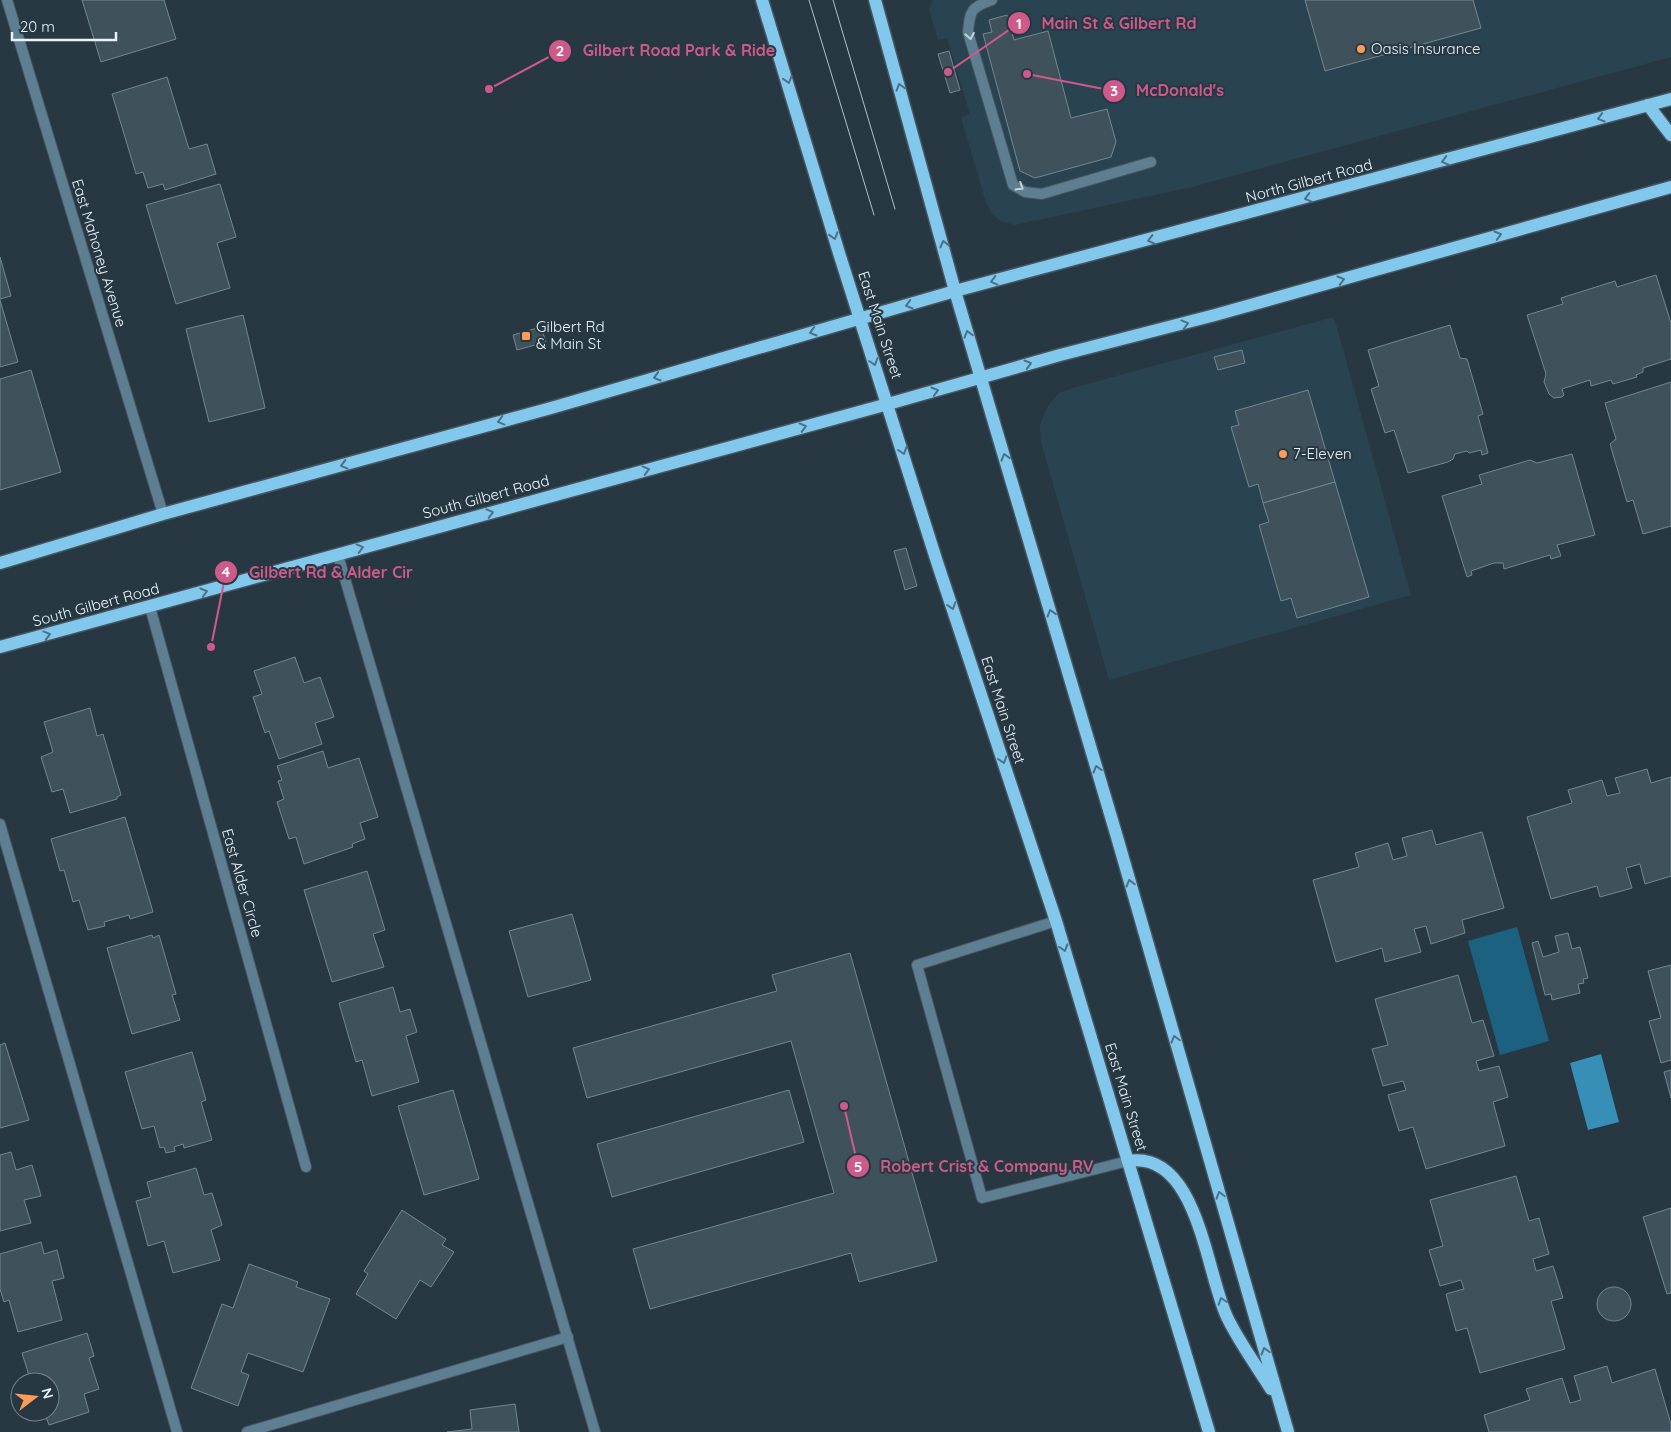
<svg xmlns="http://www.w3.org/2000/svg" width="1671" height="1432" font-family="Quicksand,sans-serif">
<style>
.built{fill:#2a4350}
.green{fill:#1d6180}
.water{fill:#378eb7}
.building{fill:#3f525c;stroke:#738792}
.lines{fill:none;stroke-linecap:round;stroke-linejoin:round}
.service-casing{stroke:#465660;stroke-width:12}
.minor-casing{stroke:#465660;stroke-width:12}
.primary-casing{stroke:#465660;stroke-width:15}
.service{stroke:#5e7f91;stroke-width:10}
.minor{stroke:#5e7f91;stroke-width:10}
.primary{stroke:#82c7ec;stroke-width:12}
.tram{stroke:#b3bfc7;stroke-width:1}
.oneway{stroke:#c0d1db}
.oneway2{stroke:#4b7186}
.poi-dot{fill:#fe9b59;stroke:#273842;stroke-width:2}
.labels{text-anchor:middle;stroke-width:4;stroke-linejoin:round;paint-order:stroke}
.poi-label{font-size:15px;fill:#eaf4fb;stroke:#273842;text-anchor:start}
.street-label{font-size:15px;fill:#eaf4fb;stroke:#273842}
.leader{fill:none;stroke:#ce5a8b;stroke-width:2}
.callout-dot{fill:#ce5a8b;stroke:#273842;stroke-width:2}
.mark-label{font-size:15px;text-anchor:middle;font-weight:bold;fill:#fff}
.callout-label{font-size:16px;text-anchor:middle;font-weight:bold;fill:#ce5a8b;stroke:#273842;stroke-width:4;stroke-linejoin:round;paint-order:stroke}
</style>
<rect width="100%" height="100%" fill="#273842"/>
<g class="built">
<polygon points="933,0 1671,0 1671,57 1192,187 1015,225 1000,221 992,214 985,200 961,117 970,114 947,38 938,40 929,10"/>
<polygon points="1334,317 1411,595 1109,680 1041,442 1040,424 1048,406 1059,393 1076,387"/>
</g>
<polygon class="green" points="1517,927 1549,1041 1500,1055 1468,941"/>
<polygon class="water" points="1601,1054 1619,1122 1588,1130 1570,1063"/>
<g class="building">
<polygon points="82,0 164,0 176,39 101,62"/>
<polygon points="1305,0 1473,0 1481,28 1325,71"/>
<polygon points="1007,15 1014,40 1048,31 1071,118 1107,109 1116,142 1111,157 1035,178 1020,171 983,34 992,32 989,20"/>
<polygon points="949,51 960,90 950,93 938,54"/>
<polygon points="167,77 189,149 207,144 216,174 165,190 163,184 148,188 143,172 136,174 112,94"/>
<polygon points="220,184 236,237 217,243 230,288 176,304 146,205"/>
<polygon points="0,257 11,296 0,299"/>
<polygon points="1656,275 1671,323 1671,359 1643,368 1643,372 1636,375 1637,377 1613,384 1611,380 1591,386 1590,380 1562,389 1564,395 1562,397 1554,398 1549,394 1544,382 1546,374 1527,315 1563,304 1561,298 1615,281 1617,287"/>
<polygon points="0,300 18,362 0,367"/>
<polygon points="243,315 265,408 209,422 186,329"/>
<polygon points="1450,325 1460,358 1467,359 1483,414 1478,416 1488,453 1482,455 1481,450 1469,453 1467,451 1455,454 1453,459 1448,462 1408,473 1394,430 1385,433 1371,389 1379,386 1368,350"/>
<polygon points="541,327 546,342 517,350 513,335"/>
<polygon points="1242,350 1245,363 1218,370 1214,357"/>
<polygon points="31,370 61,472 0,490 0,379"/>
<polygon points="1671,382 1671,526 1643,534 1633,500 1627,502 1610,444 1616,439 1605,403"/>
<polygon points="1308,390 1335,482 1263,503 1258,484 1249,487 1231,427 1239,425 1235,411"/>
<polygon points="1572,454 1595,535 1557,545 1561,556 1551,559 1550,555 1504,569 1503,563 1494,563 1471,571 1472,575 1467,577 1442,496 1482,484 1479,475 1530,460 1537,463"/>
<polygon points="1335,482 1369,597 1297,618 1291,598 1281,601 1259,525 1269,522 1263,503"/>
<polygon points="906,548 917,586 905,590 894,551"/>
<polygon points="295,657 304,683 320,677 334,717 315,723 322,744 279,759 269,731 265,733 253,697 262,694 254,671"/>
<polygon points="90,708 97,736 103,734 121,795 117,797 117,799 70,813 63,789 52,792 41,757 53,752 44,722"/>
<polygon points="323,751 328,768 359,758 378,817 360,823 365,839 352,844 353,847 304,864 296,837 289,839 277,802 284,799 278,781 282,780 277,766"/>
<polygon points="1647,769 1651,783 1671,777 1671,876 1645,884 1640,864 1626,868 1632,888 1600,897 1597,886 1551,899 1527,817 1572,803 1568,790 1602,780 1607,796 1620,793 1615,778"/>
<polygon points="125,817 153,912 130,919 129,915 104,922 105,926 88,930 79,900 73,902 64,870 60,871 51,839"/>
<polygon points="1432,830 1436,845 1482,832 1504,908 1462,920 1465,933 1431,944 1426,926 1414,929 1421,952 1385,962 1382,948 1336,962 1313,880 1359,867 1355,853 1388,843 1393,860 1407,856 1402,838"/>
<polygon points="367,871 385,930 373,934 384,967 332,982 304,890"/>
<polygon points="572,914 591,980 528,997 509,931"/>
<polygon points="1568,933 1572,949 1580,947 1588,978 1583,979 1584,983 1578,984 1580,993 1552,1000 1551,994 1545,995 1532,943 1538,941 1543,957 1559,952 1555,936"/>
<polygon points="152,935 153,938 159,935 176,994 172,995 180,1020 132,1034 107,948"/>
<polygon points="850,953 937,1261 859,1282 851,1253 650,1309 633,1249 834,1193 791,1041 587,1098 573,1048 777,991 772,975"/>
<polygon points="1671,965 1671,1060 1661,1063 1649,1021 1661,1018 1648,971"/>
<polygon points="1458,975 1472,1023 1483,1020 1494,1056 1476,1061 1479,1071 1499,1066 1508,1097 1493,1102 1505,1146 1426,1169 1413,1127 1399,1131 1388,1095 1406,1090 1403,1081 1383,1086 1372,1049 1388,1045 1375,999"/>
<polygon points="393,987 400,1012 410,1009 417,1032 406,1036 419,1082 372,1096 362,1060 356,1062 339,1003"/>
<polygon points="5,1043 29,1120 0,1128 0,1045"/>
<polygon points="192,1052 206,1100 201,1102 212,1140 184,1148 183,1144 174,1147 175,1151 166,1153 164,1147 160,1148 154,1126 142,1129 125,1072"/>
<polygon points="1671,1070 1671,1098 1664,1072"/>
<polygon points="453,1090 479,1179 424,1195 398,1106"/>
<polygon points="789,1090 804,1142 612,1197 597,1144"/>
<polygon points="11,1152 16,1170 32,1165 41,1196 24,1200 31,1223 0,1231 0,1155"/>
<polygon points="196,1168 204,1195 212,1193 222,1225 211,1230 220,1260 173,1273 164,1241 148,1246 136,1201 151,1197 147,1182"/>
<polygon points="1516,1176 1529,1221 1539,1218 1549,1254 1533,1259 1536,1271 1553,1266 1563,1298 1551,1301 1565,1349 1480,1373 1467,1328 1456,1331 1446,1294 1464,1289 1461,1280 1440,1286 1429,1250 1443,1246 1430,1200"/>
<polygon points="1671,1208 1671,1293 1667,1294 1643,1217"/>
<polygon points="402,1210 446,1239 442,1245 454,1252 431,1287 420,1280 396,1319 356,1294 368,1274 364,1271"/>
<polygon points="41,1242 44,1254 57,1250 64,1278 52,1281 62,1320 18,1332 9,1300 4,1302 0,1289 0,1254"/>
<polygon points="249,1264 298,1282 296,1287 330,1299 303,1372 248,1353 241,1372 249,1375 238,1406 191,1388 222,1304 233,1308"/>
<circle cx="1614" cy="1304" r="17"/>
<polygon points="87,1333 94,1356 89,1358 99,1389 84,1394 89,1412 49,1425 44,1412 50,1412 50,1382 31,1382 22,1353"/>
<polygon points="1607,1366 1612,1383 1655,1369 1671,1424 1671,1432 1489,1432 1484,1415 1530,1400 1526,1389 1562,1378 1570,1403 1581,1400 1574,1376"/>
<polygon points="515,1404 519,1432 447,1432 472,1429 470,1410"/>
</g>
<g class="lines">
<defs>
<g id="service">
<path d="M992,0C971,7 970,11 968,32L1013,185L1025,192L1042,194L1151,162"/>
<polyline points="338,555 595,1432"/>
<polyline points="0,824 177,1432"/>
<polyline points="1056,921 917,965 982,1198 1128,1161"/>
<polyline points="247,1432 568,1337"/>
</g>
<g id="minor">
<polyline points="7,0 163,514"/>
<polyline points="150,607 306,1167"/>
</g>
<g id="primary">
<polyline points="762,0 839,253 937,562 1056,921 1209,1432"/>
<polyline points="875,0 955,291 1117,837 1288,1432"/>
<polyline points="1648,105 1671,135"/>
<polyline points="0,563 163,514 551,408 955,291 1671,99"/>
<polyline points="0,647 888,404 1060,355 1215,315 1671,187"/>
<path d="M1128,1161C1198,1150 1206,1273 1227,1317C1239,1342 1256,1365 1271,1389"/>
</g>
</defs>
<use href="#service" class="service-casing"/>
<use href="#minor" class="minor-casing"/>
<use href="#primary" class="primary-casing"/>
<use href="#service" class="service"/>
<use href="#minor" class="minor"/>
<use href="#primary" class="primary"/>
<g class="tram">
<polyline points="809,0 874,215"/>
<polyline points="833,0 895,209"/>
</g>
</g>
<defs><path id="oneway-chevron" d="M-2-3.5L2.5 0L-2 3.5" fill="none" stroke-width="1.6" stroke-linecap="round" stroke-linejoin="round" transform="scale(1.25)"/></defs>
<g class="oneway">
<use href="#oneway-chevron" transform="translate(970 36) rotate(80)"/>
<use href="#oneway-chevron" transform="translate(1020 187) rotate(32)"/>
</g>
<g class="oneway2">
<use href="#oneway-chevron" transform="translate(788 80) rotate(73)"/>
<use href="#oneway-chevron" transform="translate(900 87) rotate(-106)"/>
<use href="#oneway-chevron" transform="translate(1601 118) rotate(164)"/>
<use href="#oneway-chevron" transform="translate(1445 161) rotate(165)"/>
<use href="#oneway-chevron" transform="translate(1308 198) rotate(165)"/>
<use href="#oneway-chevron" transform="translate(1498 235) rotate(-16)"/>
<use href="#oneway-chevron" transform="translate(834 236) rotate(73)"/>
<use href="#oneway-chevron" transform="translate(1151 240) rotate(166)"/>
<use href="#oneway-chevron" transform="translate(944 244) rotate(-104)"/>
<use href="#oneway-chevron" transform="translate(1341 280) rotate(-16)"/>
<use href="#oneway-chevron" transform="translate(994 281) rotate(165)"/>
<use href="#oneway-chevron" transform="translate(909 305) rotate(164)"/>
<use href="#oneway-chevron" transform="translate(1185 324) rotate(-15)"/>
<use href="#oneway-chevron" transform="translate(813 332) rotate(164)"/>
<use href="#oneway-chevron" transform="translate(968 334) rotate(-106)"/>
<use href="#oneway-chevron" transform="translate(874 362) rotate(72)"/>
<use href="#oneway-chevron" transform="translate(1028 364) rotate(-16)"/>
<use href="#oneway-chevron" transform="translate(657 377) rotate(164)"/>
<use href="#oneway-chevron" transform="translate(935 391) rotate(-16)"/>
<use href="#oneway-chevron" transform="translate(501 421) rotate(165)"/>
<use href="#oneway-chevron" transform="translate(803 427) rotate(-15)"/>
<use href="#oneway-chevron" transform="translate(903 451) rotate(72)"/>
<use href="#oneway-chevron" transform="translate(1005 457) rotate(-107)"/>
<use href="#oneway-chevron" transform="translate(344 465) rotate(165)"/>
<use href="#oneway-chevron" transform="translate(646 470) rotate(-15)"/>
<use href="#oneway-chevron" transform="translate(490 513) rotate(-15)"/>
<use href="#oneway-chevron" transform="translate(360 548) rotate(-15)"/>
<use href="#oneway-chevron" transform="translate(204 592) rotate(-16)"/>
<use href="#oneway-chevron" transform="translate(952 606) rotate(72)"/>
<use href="#oneway-chevron" transform="translate(1051 613) rotate(-107)"/>
<use href="#oneway-chevron" transform="translate(47 635) rotate(-15)"/>
<use href="#oneway-chevron" transform="translate(1003 760) rotate(72)"/>
<use href="#oneway-chevron" transform="translate(1097 769) rotate(-106)"/>
<use href="#oneway-chevron" transform="translate(1130 883) rotate(-106)"/>
<use href="#oneway-chevron" transform="translate(1064 948) rotate(73)"/>
<use href="#oneway-chevron" transform="translate(1175 1039) rotate(-106)"/>
<use href="#oneway-chevron" transform="translate(1220 1195) rotate(-106)"/>
<use href="#oneway-chevron" transform="translate(1222 1301) rotate(-108)"/>
<use href="#oneway-chevron" transform="translate(1265 1351) rotate(-106)"/>
</g>
<g class="poi-dot">
<circle cx="1361" cy="49" r="5"/>
<rect x="521" y="331" width="10" height="10" rx="2.5"/>
<circle cx="1283" cy="454" r="5"/>
</g>
<g class="labels">
<g class="poi-label">
<text x="1371" y="54">Oasis Insurance</text>
<text x="536" y="332">Gilbert Rd<tspan x="536" dy="17">&amp; Main St</tspan></text>
<text x="1293" y="459">7-Eleven</text>
</g>
<g class="street-label">
<text transform="translate(1309 181) rotate(-15)" y="5">North Gilbert Road</text>
<text transform="translate(99 253) rotate(73)" y="5">East Mahoney Avenue</text>
<text transform="translate(880 325) rotate(72)" y="5">East Main Street</text>
<text transform="translate(486 497) rotate(-15)" y="5">South Gilbert Road</text>
<text transform="translate(96 605) rotate(-15)" y="5">South Gilbert Road</text>
<text transform="translate(1003 710) rotate(72)" y="5">East Main Street</text>
<text transform="translate(242 883) rotate(74)" y="5">East Alder Circle</text>
<text transform="translate(1126 1097) rotate(73)" y="5">East Main Street</text>
</g>
</g>
<path class="leader" d="M948 72L1019 23M489 89L560 51M1027 74L1114 91M211 647L226 572M844 1106L858 1166"/>
<g class="callout-dot">
<circle cx="948" cy="72" r="5"/>
<circle cx="489" cy="89" r="5"/>
<circle cx="1027" cy="74" r="5"/>
<circle cx="211" cy="647" r="5"/>
<circle cx="844" cy="1106" r="5"/>
<circle cx="1019" cy="23" r="12"/>
<circle cx="560" cy="51" r="12"/>
<circle cx="1114" cy="91" r="12"/>
<circle cx="226" cy="572" r="12"/>
<circle cx="858" cy="1166" r="12"/>
</g>
<g class="mark-label">
<text x="1019" y="29">1</text>
<text x="560" y="56">2</text>
<text x="1114" y="96">3</text>
<text x="226" y="577">4</text>
<text x="858" y="1172">5</text>
</g>
<g class="callout-label">
<text x="1119" y="29">Main St &amp; Gilbert Rd</text>
<text x="679" y="56">Gilbert Road Park &amp; Ride</text>
<text x="1180" y="96">McDonald's</text>
<text x="331" y="578">Gilbert Rd &amp; Alder Cir</text>
<text x="987" y="1172">Robert Crist &amp; Company RV</text>
</g>
<g transform="translate(35 1397) rotate(74)"><circle r="24" fill="#273842" stroke="#75838c"/>
<path d="M0-4L9 19L0 12L-9 19Z" fill="#fe9b59"/>
<text y="-8" font-size="14" font-weight="bold" text-anchor="middle" fill="#eaf4fb">N</text>
</g>
<path d="M12 32v8h104v-8" fill="none" stroke="#eaf4fb" stroke-width="2.5"/>
<text x="20" y="32" font-size="15" fill="#eaf4fb" stroke="#273842" stroke-width="4" paint-order="stroke">20 m</text>
</svg>
